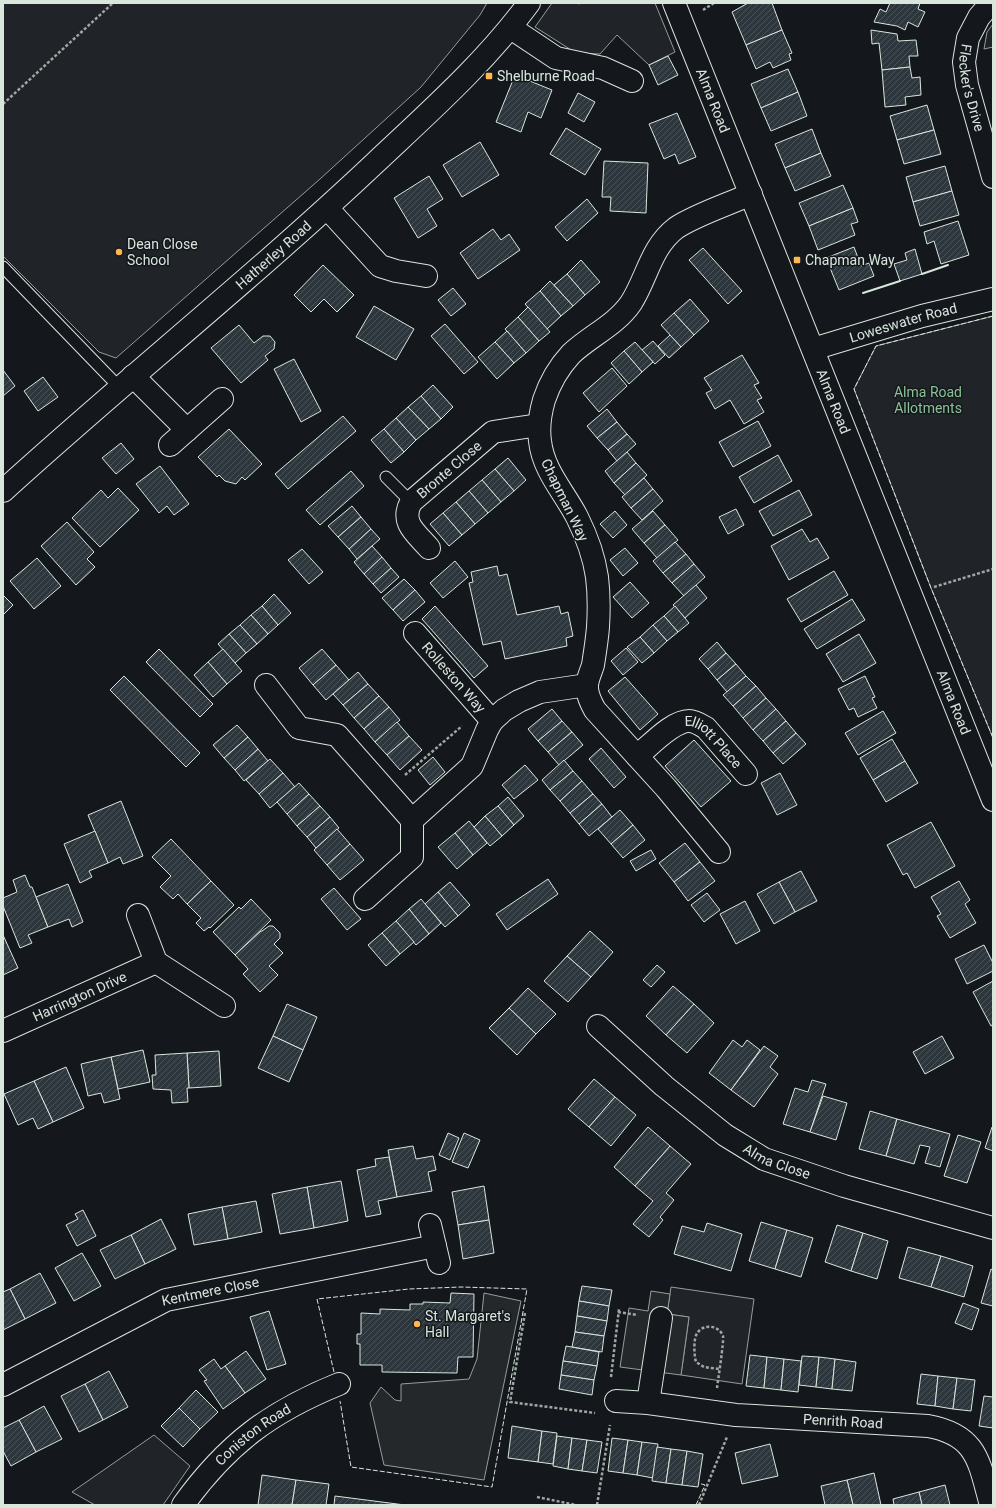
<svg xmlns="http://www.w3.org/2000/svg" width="996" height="1508" font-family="Roboto,sans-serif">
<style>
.green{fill:#202428;stroke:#939e99}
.parking{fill:#24282b;stroke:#939e99}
.building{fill:url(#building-hatch);stroke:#d8e6dc}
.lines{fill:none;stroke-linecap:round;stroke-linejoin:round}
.lane-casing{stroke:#d8e6dc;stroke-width:13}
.street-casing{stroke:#d8e6dc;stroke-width:24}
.path{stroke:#9da8a2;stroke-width:2.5;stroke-dasharray:3 2;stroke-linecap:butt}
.lane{stroke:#14181c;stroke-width:11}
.street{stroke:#14181c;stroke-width:22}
.fence{stroke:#d8e6dc;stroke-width:1;stroke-dasharray:5 2;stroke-linecap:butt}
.wall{stroke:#d8e6dc;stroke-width:2}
.poi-dot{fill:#ffb74d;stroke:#14181c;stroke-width:1.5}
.labels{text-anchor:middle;stroke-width:3;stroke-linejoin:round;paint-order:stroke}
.poi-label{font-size:14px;fill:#d8e6dc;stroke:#14181c;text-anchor:start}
.street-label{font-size:14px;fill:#d8e6dc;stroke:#14181c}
.park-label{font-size:14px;fill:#8ac095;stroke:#14181c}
</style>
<defs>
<pattern id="building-hatch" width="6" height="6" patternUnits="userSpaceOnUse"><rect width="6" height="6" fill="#2c363c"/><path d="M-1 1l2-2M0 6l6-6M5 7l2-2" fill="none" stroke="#4a5358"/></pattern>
</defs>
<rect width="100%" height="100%" fill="#14181c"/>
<g class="green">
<polygon points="3,3 487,3 480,15 421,87 320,179 116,358 99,352 3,256"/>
<polygon points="552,3 655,3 675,52 649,65 617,35 600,54 576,53 535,27"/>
<polygon points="993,24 993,47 984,49 987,32"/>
<polygon points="993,316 993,738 931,588 854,389 876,346"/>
<polygon points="671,1287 754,1299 742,1384 681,1375 689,1317 667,1314"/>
<polygon points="154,1435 190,1466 163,1505 95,1505 72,1492"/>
</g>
<g class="parking">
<polygon points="651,1291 670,1294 667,1314 689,1317 681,1375 620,1367 629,1308 648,1311"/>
<polygon points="484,1293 521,1301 484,1480 384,1465 370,1403 381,1387 395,1400 401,1401 401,1384 469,1379 477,1359"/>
</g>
<g class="building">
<polygon points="748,3 772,3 782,30 746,45 732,12"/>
<polygon points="890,3 920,3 918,9 925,12 918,27 908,22 905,30 897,26 874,22 880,9 886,12"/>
<polygon points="782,30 792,53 789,54 791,60 773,68 770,62 756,69 746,45"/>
<polygon points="871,30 897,34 898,41 916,40 918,56 909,56 910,67 882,70 879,43 872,44"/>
<polygon points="668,56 678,75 658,85 649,65"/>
<polygon points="910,67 912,78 920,77 921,95 905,97 906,105 885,107 882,70"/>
<polygon points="788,69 798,92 761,108 751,84"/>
<polygon points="515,75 552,90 541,118 528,112 521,132 496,122"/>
<polygon points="798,92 807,116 771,131 761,108"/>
<polygon points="578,93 595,102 584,122 568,113"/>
<polygon points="927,105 934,130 897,140 890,116"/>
<polygon points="677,113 696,157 679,164 675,154 664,159 649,124"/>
<polygon points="566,128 601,149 585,175 550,154"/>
<polygon points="812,129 821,153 785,168 775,144"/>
<polygon points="934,130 941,154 904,164 897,140"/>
<polygon points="480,142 499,175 462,197 443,165"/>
<polygon points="821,153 831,176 795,191 785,168"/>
<polygon points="604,161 648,163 646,213 610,211 611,197 602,197"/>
<polygon points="945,166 952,191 913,202 906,177"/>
<polygon points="429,176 443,199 427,209 437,226 418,238 394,198"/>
<polygon points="843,185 853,208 809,226 799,203"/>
<polygon points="952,191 959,215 920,226 913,202"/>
<polygon points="587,199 598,213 567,241 555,227"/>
<polygon points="853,208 858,222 851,224 855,235 818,250 809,226"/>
<polygon points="958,221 969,255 941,264 934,241 927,244 924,232"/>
<polygon points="493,229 501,240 509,234 520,250 478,279 460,253"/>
<polygon points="854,247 861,266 869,263 874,276 839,290 826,258"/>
<polygon points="703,248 742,291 728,304 689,260"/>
<polygon points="915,249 922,274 900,281 894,264 907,260 905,253"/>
<polygon points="581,260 600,282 585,295 567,274"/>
<polygon points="323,265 354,295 337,312 324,299 311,312 294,295"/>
<polygon points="567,274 585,295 573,306 554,285"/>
<polygon points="550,281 573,306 561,316 540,291"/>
<polygon points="453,288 466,304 451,316 438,300"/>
<polygon points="540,291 561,316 547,329 525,304"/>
<polygon points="690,299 709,321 694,335 674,313"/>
<polygon points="374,306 414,329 396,360 356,337"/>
<polygon points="528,307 550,332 539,341 518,317"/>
<polygon points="674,313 694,335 681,347 661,325"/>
<polygon points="518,317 539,341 526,353 505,329"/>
<polygon points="445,324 478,362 464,374 431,336"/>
<polygon points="239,325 254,343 263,336 270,336 275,342 274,349 265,356 268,360 241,383 211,348"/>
<polygon points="507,331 526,353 514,363 495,342"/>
<polygon points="670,335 681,347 669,358 658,346"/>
<polygon points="653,341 665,355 655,364 642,350"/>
<polygon points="495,342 514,363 497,379 478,357"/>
<polygon points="635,342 653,362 642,372 624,351"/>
<polygon points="624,351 642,372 629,384 611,363"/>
<polygon points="742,355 759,383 754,385 762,398 757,400 764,412 744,424 730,400 715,409 706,393 712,390 704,378"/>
<polygon points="294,359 321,411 301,422 274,369"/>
<polygon points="612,368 627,386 599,412 583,393"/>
<polygon points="3,370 15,386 3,396"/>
<polygon points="43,377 58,397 38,411 24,391"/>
<polygon points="433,385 453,407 441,419 421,396"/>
<polygon points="421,396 441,419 429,429 408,407"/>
<polygon points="408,407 429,429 416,440 396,418"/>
<polygon points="607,409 617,422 597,438 587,426"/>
<polygon points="343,416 356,431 288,489 275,474"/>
<polygon points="396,418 416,440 404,452 384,429"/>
<polygon points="758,421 771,446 733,467 719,442"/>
<polygon points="617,422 627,434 608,450 597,438"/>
<polygon points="229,429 262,464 245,480 242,477 236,484 225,481 219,475 217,477 198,457"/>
<polygon points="384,429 404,452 391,463 371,440"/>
<polygon points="627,434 636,444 617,461 608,450"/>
<polygon points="121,443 134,459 116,474 102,458"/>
<polygon points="627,452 636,463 614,483 605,471"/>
<polygon points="778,455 792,481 754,503 739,477"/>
<polygon points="508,458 526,480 514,491 495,469"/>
<polygon points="636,463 647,475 625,495 614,483"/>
<polygon points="160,466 189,504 174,515 167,506 159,513 136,484"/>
<polygon points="495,469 514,491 501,502 482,480"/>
<polygon points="351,471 364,486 320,525 306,510"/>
<polygon points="644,478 653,489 631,508 622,497"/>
<polygon points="482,480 501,502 488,513 469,491"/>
<polygon points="118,488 139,510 100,547 72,518 101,490 108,498"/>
<polygon points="653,489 663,501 642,520 631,508"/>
<polygon points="799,490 812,515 773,536 759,511"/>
<polygon points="469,491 488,513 475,524 456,502"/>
<polygon points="456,502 475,524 462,535 443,513"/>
<polygon points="352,506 361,517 338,537 328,526"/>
<polygon points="736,509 744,525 728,534 719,517"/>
<polygon points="615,511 627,525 613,538 600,524"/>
<polygon points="653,511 665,525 644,543 632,529"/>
<polygon points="443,513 462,535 449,546 430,524"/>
<polygon points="361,517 371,529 349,549 338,537"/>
<polygon points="67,522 94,552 87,559 95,567 76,585 41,546"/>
<polygon points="665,525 678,540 657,558 644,543"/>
<polygon points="371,529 380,539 357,559 349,549"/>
<polygon points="802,529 810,542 817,538 829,558 789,580 771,546"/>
<polygon points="675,542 686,554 663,573 653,561"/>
<polygon points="372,546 382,557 364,574 354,562"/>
<polygon points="625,548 638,563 623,576 610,560"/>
<polygon points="302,549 323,572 309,584 288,560"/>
<polygon points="686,554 694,564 672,583 663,573"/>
<polygon points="382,557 391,568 373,584 364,574"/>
<polygon points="37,558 61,586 34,609 10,581"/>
<polygon points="455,561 468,577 443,598 430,583"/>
<polygon points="694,564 705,577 684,596 672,583"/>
<polygon points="497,566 499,576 507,574 517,615 559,606 561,614 568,612 573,636 566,638 567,646 505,659 501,641 483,645 469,583 473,582 471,572"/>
<polygon points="391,568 399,577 381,593 373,584"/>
<polygon points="834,571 848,595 801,622 787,599"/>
<polygon points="404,579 415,590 393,610 382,598"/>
<polygon points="630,582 649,603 632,618 613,597"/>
<polygon points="696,585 707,598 685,618 673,605"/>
<polygon points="415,590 425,602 403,621 393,610"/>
<polygon points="274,594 291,613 278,625 262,606"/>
<polygon points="3,595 13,605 3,615"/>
<polygon points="852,599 865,620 817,649 804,629"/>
<polygon points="262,606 278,625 268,634 251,615"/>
<polygon points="435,606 488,666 474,678 422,619"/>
<polygon points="675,606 689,623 678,632 664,616"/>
<polygon points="251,615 268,634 257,644 240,625"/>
<polygon points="664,616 678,632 667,641 653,625"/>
<polygon points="240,625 257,644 246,653 229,634"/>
<polygon points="653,625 667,641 654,653 640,637"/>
<polygon points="229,634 246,653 235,663 218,644"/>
<polygon points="859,634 876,663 843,682 826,654"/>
<polygon points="640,637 654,653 642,663 627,647"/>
<polygon points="717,642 726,653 708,669 699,659"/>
<polygon points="626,648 638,662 623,675 611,661"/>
<polygon points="159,649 213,704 200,717 146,662"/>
<polygon points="223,649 242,671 227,684 208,662"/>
<polygon points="322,649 336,665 313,685 299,668"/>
<polygon points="726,653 736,664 717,680 708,669"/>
<polygon points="208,662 227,684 213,697 194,675"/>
<polygon points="736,664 746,676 727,692 717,680"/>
<polygon points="336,665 349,680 326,700 313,685"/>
<polygon points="358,672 368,684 343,705 333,694"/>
<polygon points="124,676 200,753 186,767 110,690"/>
<polygon points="746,676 756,686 733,706 723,695"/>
<polygon points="865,676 875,697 872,698 877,708 858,717 854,708 849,710 838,689"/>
<polygon points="625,677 658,714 640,730 608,691"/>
<polygon points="368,684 379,696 354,718 343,705"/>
<polygon points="756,686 766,698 743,718 733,706"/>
<polygon points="379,696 389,707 364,729 354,718"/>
<polygon points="766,698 776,709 753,730 743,718"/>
<polygon points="389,707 400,720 375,742 364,729"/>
<polygon points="552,709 562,721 538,741 528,729"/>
<polygon points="776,709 786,721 763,741 753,730"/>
<polygon points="883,711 896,733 858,755 845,733"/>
<polygon points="562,721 572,732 548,752 538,741"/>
<polygon points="786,721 796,733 773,753 763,741"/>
<polygon points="397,722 409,736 387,755 375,742"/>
<polygon points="237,725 248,737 224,758 213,745"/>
<polygon points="572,732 583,745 559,765 548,752"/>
<polygon points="796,733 806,744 783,764 773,753"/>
<polygon points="409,736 422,750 400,770 387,755"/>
<polygon points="248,737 258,749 235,770 224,758"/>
<polygon points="892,739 905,761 873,780 860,758"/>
<polygon points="694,740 731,781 701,807 665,766"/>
<polygon points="601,748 626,777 614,788 589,759"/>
<polygon points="258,749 268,761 244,781 235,770"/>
<polygon points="433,757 445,772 430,785 418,770"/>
<polygon points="270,759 283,773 259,794 246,780"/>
<polygon points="564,760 573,771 550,790 542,780"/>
<polygon points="905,761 918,783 886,802 873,780"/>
<polygon points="525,765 538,780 514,799 502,785"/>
<polygon points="573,771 582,781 560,801 550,790"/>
<polygon points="283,773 295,787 270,808 259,794"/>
<polygon points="780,773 797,805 777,815 761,783"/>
<polygon points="582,781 593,794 570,813 560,801"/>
<polygon points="299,783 309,794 287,814 277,802"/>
<polygon points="309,794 320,806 297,826 287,814"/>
<polygon points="593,794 602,804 579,824 570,813"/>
<polygon points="508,797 524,816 514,825 498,806"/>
<polygon points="121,801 143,856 123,864 120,857 108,863 88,815"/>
<polygon points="602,804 612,817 589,836 579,824"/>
<polygon points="320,806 330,817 307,837 297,826"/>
<polygon points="498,806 514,825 502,836 485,816"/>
<polygon points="620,810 633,825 611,844 598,829"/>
<polygon points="485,816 502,836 490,846 474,827"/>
<polygon points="330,817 339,828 316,848 307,837"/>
<polygon points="469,821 487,843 473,855 455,833"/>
<polygon points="931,822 955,866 915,888 907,873 903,875 887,845"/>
<polygon points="633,825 645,840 623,858 611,844"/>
<polygon points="337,829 350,844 327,865 314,850"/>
<polygon points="95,831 108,863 89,871 92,877 80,883 64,844"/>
<polygon points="455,833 473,855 457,869 438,847"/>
<polygon points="171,839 211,881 187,904 178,894 173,899 160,887 171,876 152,857"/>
<polygon points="685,843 700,862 674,882 659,863"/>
<polygon points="350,844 364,860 340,880 327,865"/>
<polygon points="651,850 656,859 636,871 630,861"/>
<polygon points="700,862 715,881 688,901 674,882"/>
<polygon points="801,871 817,901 795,912 779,882"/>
<polygon points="25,875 30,887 32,887 48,927 28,935 32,943 20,948 3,906 3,898 17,892 13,880"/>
<polygon points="548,879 558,894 507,930 496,914"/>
<polygon points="211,881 234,905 210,928 209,927 204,931 196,923 201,918 187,904"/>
<polygon points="959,881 970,900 965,904 976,923 950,938 937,916 941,914 931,897"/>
<polygon points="450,882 470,905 458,916 438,892"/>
<polygon points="779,882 795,912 774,924 757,894"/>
<polygon points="68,884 83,922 72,927 69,919 48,927 36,897"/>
<polygon points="334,888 361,919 347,930 321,899"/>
<polygon points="438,892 458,916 445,927 425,904"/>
<polygon points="707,893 720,910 704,922 691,905"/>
<polygon points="251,899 271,920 235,955 213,932 239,907 241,909"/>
<polygon points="421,899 441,923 429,934 409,909"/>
<polygon points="745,901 760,931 736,944 720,914"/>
<polygon points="409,909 429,934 416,945 396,921"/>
<polygon points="396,921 414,942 400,954 382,933"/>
<polygon points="269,926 273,926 280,933 280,938 274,944 283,953 269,966 278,975 260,992 243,974 248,969 235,955 261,931 262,931"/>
<polygon points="590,931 613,952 591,977 567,956"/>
<polygon points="382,933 400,954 386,966 368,945"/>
<polygon points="3,935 18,968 3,975"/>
<polygon points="984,945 993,963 993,971 967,984 955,959"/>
<polygon points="567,956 591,977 568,1002 544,981"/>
<polygon points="657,965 665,972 651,987 643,980"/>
<polygon points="993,981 993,1025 991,1026 973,992"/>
<polygon points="673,986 694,1004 666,1035 646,1016"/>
<polygon points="528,988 556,1014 536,1034 509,1008"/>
<polygon points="287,1004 317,1017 303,1050 273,1036"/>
<polygon points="694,1004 714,1023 687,1053 666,1035"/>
<polygon points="509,1008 536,1034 517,1055 489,1028"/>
<polygon points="273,1036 303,1050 289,1082 258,1068"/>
<polygon points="942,1036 954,1058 925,1074 913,1052"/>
<polygon points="733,1040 742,1047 747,1040 760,1050 731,1090 709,1073"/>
<polygon points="764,1046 778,1056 770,1067 778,1074 754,1107 731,1090"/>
<polygon points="143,1050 150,1082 118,1089 111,1057"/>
<polygon points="219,1051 221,1086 189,1088 187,1053"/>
<polygon points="187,1053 189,1088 187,1088 188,1102 172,1103 171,1090 153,1089 152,1075 156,1075 155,1055"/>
<polygon points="111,1057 120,1099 104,1103 101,1093 88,1096 81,1064"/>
<polygon points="66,1067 84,1108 53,1122 34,1081"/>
<polygon points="594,1079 615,1097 589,1127 568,1109"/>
<polygon points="812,1080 826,1084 810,1132 783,1124 795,1088 808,1092"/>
<polygon points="34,1081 53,1122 38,1129 33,1118 18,1125 4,1094"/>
<polygon points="823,1096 847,1103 836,1140 810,1132"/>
<polygon points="615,1097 636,1115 611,1146 589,1127"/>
<polygon points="870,1111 897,1119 886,1156 859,1149"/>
<polygon points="897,1119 950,1134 940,1167 925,1163 930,1147 920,1145 914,1164 886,1156"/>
<polygon points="648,1127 670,1146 635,1186 614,1167"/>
<polygon points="992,1127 993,1127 993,1151 985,1148"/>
<polygon points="448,1133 459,1138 450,1160 439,1155"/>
<polygon points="464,1133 480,1140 468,1168 452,1162"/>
<polygon points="958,1135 981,1142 967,1183 944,1176"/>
<polygon points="413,1146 416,1159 433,1156 436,1170 428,1172 432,1191 397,1197 388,1150"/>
<polygon points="670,1146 691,1164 666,1193 674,1200 660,1217 663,1220 649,1237 633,1224 653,1201 635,1186"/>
<polygon points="389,1157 397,1197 378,1201 381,1214 366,1217 357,1170 376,1166 375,1159"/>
<polygon points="341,1181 348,1221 314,1228 307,1187"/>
<polygon points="484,1186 489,1220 458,1225 452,1192"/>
<polygon points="307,1187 314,1228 280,1234 272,1194"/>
<polygon points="256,1201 262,1232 228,1239 222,1207"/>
<polygon points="222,1207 228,1239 194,1245 188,1214"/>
<polygon points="83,1210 96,1236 77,1246 66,1225 78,1219 75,1214"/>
<polygon points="161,1219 176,1249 145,1264 131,1235"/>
<polygon points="489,1220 494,1253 463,1259 458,1225"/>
<polygon points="761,1222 787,1230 775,1269 749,1261"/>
<polygon points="707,1223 742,1234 731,1271 674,1254 682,1226 704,1232"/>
<polygon points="837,1225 863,1233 851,1271 825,1262"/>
<polygon points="787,1230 813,1238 801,1277 775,1269"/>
<polygon points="863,1233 888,1241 877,1279 851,1271"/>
<polygon points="131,1235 145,1264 115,1279 100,1250"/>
<polygon points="908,1247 941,1256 931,1287 899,1278"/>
<polygon points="82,1253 101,1286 74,1301 55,1268"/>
<polygon points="941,1256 973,1266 964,1297 931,1287"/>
<polygon points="991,1269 993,1270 993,1306 981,1303"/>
<polygon points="40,1273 56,1303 25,1319 10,1289"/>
<polygon points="582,1286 612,1290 609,1306 579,1301"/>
<polygon points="10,1289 25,1319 3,1330 3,1292"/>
<polygon points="451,1293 474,1294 473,1357 458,1357 457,1373 382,1372 382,1365 360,1365 360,1344 357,1344 357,1334 361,1334 361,1313 380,1314 380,1309 410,1310 410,1304 423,1304 423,1302 450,1303"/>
<polygon points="579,1301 609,1306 607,1321 577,1316"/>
<polygon points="963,1303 979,1309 972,1330 955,1323"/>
<polygon points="269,1311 286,1364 267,1370 250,1317"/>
<polygon points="577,1316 607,1321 604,1336 575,1332"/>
<polygon points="575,1332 604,1336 602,1352 572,1347"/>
<polygon points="566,1346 599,1352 597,1366 563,1361"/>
<polygon points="246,1351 266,1379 245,1393 225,1366"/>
<polygon points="750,1355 767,1357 764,1388 746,1386"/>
<polygon points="802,1356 819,1357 816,1387 799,1385"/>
<polygon points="767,1357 784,1359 781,1390 764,1388"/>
<polygon points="819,1357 835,1359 832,1389 816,1387"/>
<polygon points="214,1359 221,1369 225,1366 245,1393 223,1409 204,1381 207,1380 199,1370"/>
<polygon points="784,1359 801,1361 798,1392 781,1390"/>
<polygon points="835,1359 856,1362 852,1391 832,1389"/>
<polygon points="563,1361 597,1366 594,1380 561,1375"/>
<polygon points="109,1371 128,1407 103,1420 85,1384"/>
<polygon points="921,1374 938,1376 935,1406 917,1404"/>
<polygon points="561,1375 594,1380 592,1395 559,1389"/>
<polygon points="938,1376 957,1378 953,1409 935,1406"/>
<polygon points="957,1378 975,1380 971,1411 953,1409"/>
<polygon points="85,1384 103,1420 79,1432 61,1396"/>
<polygon points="196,1390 218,1412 200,1429 179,1408"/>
<polygon points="984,1396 993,1397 993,1428 979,1426"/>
<polygon points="44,1406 62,1439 36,1452 19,1420"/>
<polygon points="179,1408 200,1429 183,1447 161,1426"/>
<polygon points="19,1420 36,1452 11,1466 3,1451 3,1428"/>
<polygon points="512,1426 542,1431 538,1462 508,1458"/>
<polygon points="542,1431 557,1433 553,1464 538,1462"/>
<polygon points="557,1436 572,1438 568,1469 553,1466"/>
<polygon points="572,1438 587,1440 582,1471 568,1469"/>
<polygon points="612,1438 628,1440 623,1473 608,1471"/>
<polygon points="587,1440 602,1442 597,1473 582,1471"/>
<polygon points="628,1440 642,1442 637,1475 623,1473"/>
<polygon points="642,1442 658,1444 653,1478 637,1475"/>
<polygon points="770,1444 778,1476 742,1484 735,1453"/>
<polygon points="657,1447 671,1449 666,1483 652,1481"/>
<polygon points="671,1449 687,1451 682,1485 666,1483"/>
<polygon points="687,1451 703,1454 698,1487 682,1485"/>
<polygon points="874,1473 881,1505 853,1505 847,1480"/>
<polygon points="262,1475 296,1480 292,1505 258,1505"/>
<polygon points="296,1480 329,1484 326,1505 292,1505"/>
<polygon points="847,1480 853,1505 825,1505 821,1486"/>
<polygon points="945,1485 950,1505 922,1505 919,1492"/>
<polygon points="919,1492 922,1505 894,1505 893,1499"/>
<polygon points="335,1496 405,1505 334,1505"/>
</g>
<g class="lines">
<defs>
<g id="lane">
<polyline points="3,267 119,387"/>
<polyline points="386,477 411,502"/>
</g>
<g id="street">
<path id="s1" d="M674,3L993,800"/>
<path id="s2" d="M991,3L979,17L968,38L964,62L967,85L993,177"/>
<polyline points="511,28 556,58 603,68 632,81"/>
<polyline points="327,208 380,266 396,271 426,276"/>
<path id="s3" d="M813,349L922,316L993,299"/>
<polyline points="133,376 187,430"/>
<polyline points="170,445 222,399"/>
<path id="s4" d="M3,491C125,380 254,277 374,164C428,113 485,63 529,3"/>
<path id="s5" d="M429,548C416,533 400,523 411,502L493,432L539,425"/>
<path id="s6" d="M415,633L492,721"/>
<polyline points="266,685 299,728 337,735 412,820"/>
<path id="s7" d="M637,756C650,746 672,721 689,721C695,721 701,725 706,728L746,774"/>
<path d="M719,852L666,788L595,710C591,703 588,697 587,689C586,681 591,672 593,665C595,652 597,640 598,627C599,611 599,593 597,577C594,556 586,535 577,517C564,492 543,470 540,441C538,427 540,414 544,400C550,382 558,368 571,354C590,336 616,325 631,303C647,278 651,247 676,228C695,215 729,204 751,194"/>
<polyline points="365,899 412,857 412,820 472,766 487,730 492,721 504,710 519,701 540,692 587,685"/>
<polyline points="138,915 156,962 224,1006"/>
<path id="s8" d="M598,1026L664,1086L725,1135L764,1159L844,1186L993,1228"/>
<path id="s9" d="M3,1031L156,962"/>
<polyline points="430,1225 439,1263"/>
<path id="s10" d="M3,1385L166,1300L435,1246"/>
<path id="s11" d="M616,1401L648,1403L736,1415L928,1426C978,1435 979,1463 991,1505"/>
<polyline points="648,1403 661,1318"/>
<path id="s12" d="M183,1505C227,1444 270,1412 339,1384"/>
</g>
</defs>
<use href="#lane" class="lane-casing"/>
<use href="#street" class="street-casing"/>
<g class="path">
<polyline points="578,3 580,3"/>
<polyline points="703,10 714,3"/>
<polyline points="3,104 113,3"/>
<polyline points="934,587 993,569"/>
<polyline points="405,775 462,726"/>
<polyline points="618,1312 637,1315"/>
<polyline points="525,1313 510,1402 595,1413"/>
<polyline points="611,1377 619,1309"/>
<path d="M717,1388C718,1380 724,1342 723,1336C719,1325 704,1324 698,1332C693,1337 694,1355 696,1362L704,1367L719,1369"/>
<polyline points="537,1497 576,1505"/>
<polyline points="597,1505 610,1425"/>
<polyline points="699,1505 727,1437"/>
</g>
<use href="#lane" class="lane"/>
<use href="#street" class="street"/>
<g class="fence">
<polyline points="993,316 876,346 854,389 931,588 993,738"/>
<polyline points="334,1372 317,1299 409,1289 461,1287 527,1289 492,1487 351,1467 340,1401"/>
<polyline points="696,1505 705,1485 698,1483"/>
</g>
<g class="wall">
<polyline points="922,274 948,265"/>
<polyline points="863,293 900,281"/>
</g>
</g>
<g class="poi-dot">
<rect x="485" y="72" width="8" height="8" rx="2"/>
<circle cx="119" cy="252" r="4"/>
<rect x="793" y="256" width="8" height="8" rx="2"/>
<circle cx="417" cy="1324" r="4"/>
</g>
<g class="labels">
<g class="poi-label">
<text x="497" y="81">Shelburne Road</text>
<text x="127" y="249">Dean Close<tspan x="127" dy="16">School</tspan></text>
<text x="805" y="265">Chapman Way</text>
<text x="425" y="1321">St. Margaret's<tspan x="425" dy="16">Hall</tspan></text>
</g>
<g class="street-label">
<text dy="5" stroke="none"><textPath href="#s2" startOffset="93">Flecker's Drive</textPath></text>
<text dy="5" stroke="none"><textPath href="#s1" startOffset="105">Alma Road</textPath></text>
<text dy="5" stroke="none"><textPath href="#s4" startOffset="359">Hatherley Road</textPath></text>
<text dy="5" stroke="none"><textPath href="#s3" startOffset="94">Loweswater Road</textPath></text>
<text dy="5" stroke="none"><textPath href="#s1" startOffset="429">Alma Road</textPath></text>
<text dy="5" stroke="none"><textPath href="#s5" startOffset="104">Bronte Close</textPath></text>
<text transform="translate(565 500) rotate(64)" y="5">Chapman Way</text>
<text dy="5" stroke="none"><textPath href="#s6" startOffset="59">Rolleston Way</textPath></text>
<text dy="5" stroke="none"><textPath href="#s1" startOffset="753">Alma Road</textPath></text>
<text dy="5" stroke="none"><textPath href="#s7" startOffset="96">Elliott Place</textPath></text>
<text dy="5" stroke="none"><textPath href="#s9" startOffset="84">Harrington Drive</textPath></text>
<text dy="5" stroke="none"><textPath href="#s8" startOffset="226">Alma Close</textPath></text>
<text dy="5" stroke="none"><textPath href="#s10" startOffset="229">Kentmere Close</textPath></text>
<text dy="5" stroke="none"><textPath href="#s11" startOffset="228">Penrith Road</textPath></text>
<text dy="5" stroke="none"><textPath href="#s12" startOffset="100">Coniston Road</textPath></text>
</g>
<g class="park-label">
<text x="928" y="397">Alma Road<tspan x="928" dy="16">Allotments</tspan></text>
</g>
</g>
<rect width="996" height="1508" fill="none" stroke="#d8e6dc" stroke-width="8"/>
</svg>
